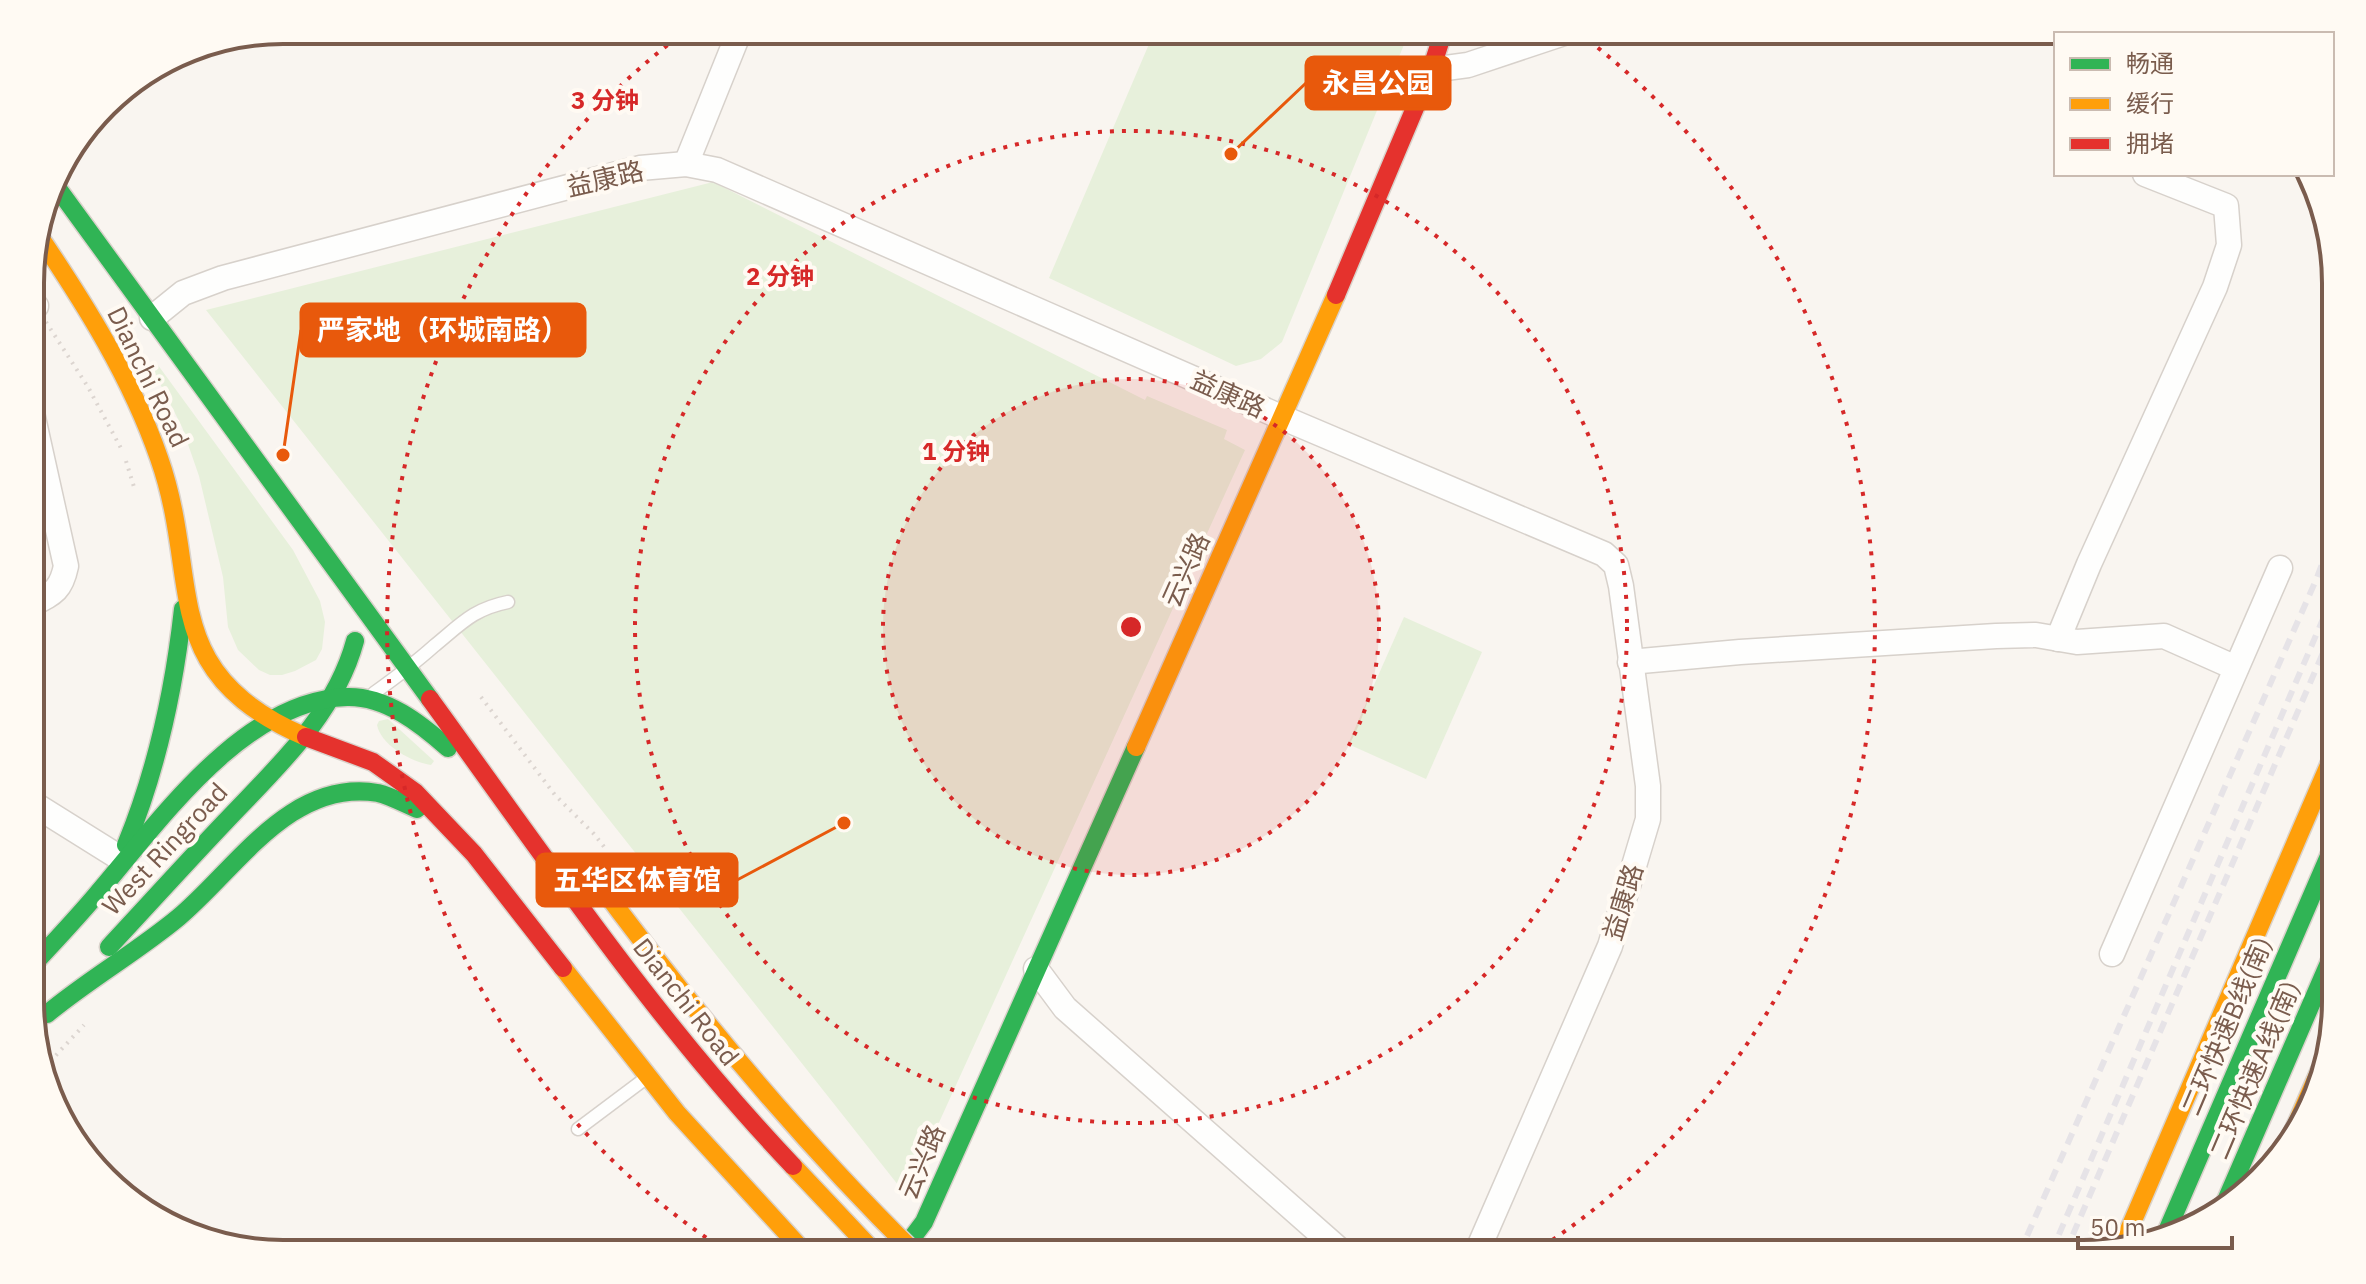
<svg xmlns="http://www.w3.org/2000/svg" width="2366" height="1284" font-family="'IBM Plex Sans','Noto Sans SC',sans-serif">
<style>
.green{fill:#e7f0db}
.lines{fill:none;stroke-linecap:round;stroke-linejoin:round}
.lane-casing{stroke:#d7d1cb;stroke-width:15}
.street-casing{stroke:#d7d1cb;stroke-width:27}
.fast-casing{stroke:#d9d2cb;stroke-width:21}
.slow-casing{stroke:#d9d2cb;stroke-width:21}
.jam-casing{stroke:#d9d2cb;stroke-width:21}
.path{stroke:#dcd5d0;stroke-width:4;stroke-dasharray:2 6;stroke-linecap:butt}
.lane{stroke:#fefefd;stroke-width:12}
.street{stroke:#fefefd;stroke-width:24}
.fast{stroke:#30b455;stroke-width:18}
.slow{stroke:#ff9f0a;stroke-width:18}
.jam{stroke:#e5322d;stroke-width:18}
.rail{stroke:#e6e3e7;stroke-width:6;stroke-dasharray:12 8;stroke-linecap:butt}
.slow-bridge-casing{stroke:#dad1cc;stroke-width:21;stroke-linecap:butt}
.slow-bridge{stroke:#ff9f0a;stroke-width:18}
.ring{fill:none;stroke:#d62828;stroke-width:4;stroke-dasharray:4 8}
.labels{text-anchor:middle;stroke-width:8;stroke-linejoin:round;paint-order:stroke}
.street-label{font-size:26px;fill:#7a5c4d;stroke:#fffaf3}
.rim{fill:none;stroke:#7a5c4d;stroke-width:4}
.centre{fill:#d62828;stroke:#fffaf3;stroke-width:4}
.ring-label{font-size:24px;text-anchor:middle;font-weight:bold;fill:#d62828;stroke:#fffaf3;stroke-width:8;stroke-linejoin:round;paint-order:stroke}
.leader{fill:none;stroke:#e8590c;stroke-width:3}
.callout-dot{fill:#e8590c;stroke:#fffaf3;stroke-width:3}
.callout{fill:#e8590c;stroke:#e8590c;stroke-width:3}
.callout-label{font-size:28px;text-anchor:middle;font-weight:bold;fill:#fff}
</style>
<rect width="100%" height="100%" fill="#f9f5f0"/>
<g class="green">
<polygon points="1155,30 1410,30 1282,342 1261,359 1236,366 1049,278"/>
<polygon points="713,182 1145,400 1147,396 1227,430 1224,439 1245,450 906,1195 206,310"/>
<polygon points="155,361 293,550 320,601 325,622 322,649 316,660 295,671 282,675 270,675 259,670 238,650 228,627 223,577 199,476 182,427 150,364"/>
<polygon points="1404,617 1482,652 1426,779 1348,744"/>
<path d="M388,719L434,761L431,765C411,762 381,745 377,725L379,721Z"/>
</g>
<g class="lines">
<defs>
<g id="lane">
<path d="M374,693C395,678 415,663 434,646C461,624 473,609 508,602"/>
<polyline points="578,1129 642,1081"/>
</g>
<g id="street">
<polyline points="1431,70 1468,65 1573,30"/>
<polyline points="686,164 740,30"/>
<polyline points="32,309 36,306"/>
<polyline points="152,318 183,293 223,278 640,168 686,164 717,170 1281,417 1604,554 1616,565 1621,586 1648,786 1648,819 1610,946 1476,1254"/>
<path d="M32,413L66,566C61,590 54,593 32,604"/>
<polyline points="2058,639 2089,564 2215,287 2229,245 2226,206 2145,174"/>
<polyline points="1630,662 1740,652 1996,636 2036,635 2077,642 2164,636 2236,668"/>
<polyline points="32,803 120,858"/>
<polyline points="2112,954 2280,568"/>
<polyline points="1036,969 1065,1008 1344,1254"/>
</g>
<g id="fast">
<polyline points="53,182 430,699"/>
<path d="M126,845C157,769 174,691 183,609"/>
<path d="M109,947C148,905 186,863 225,822C276,768 335,715 355,641"/>
<path d="M32,966C54,942 76,919 97,894C159,822 243,700 347,697C386,696 421,724 448,748"/>
<path d="M47,1014C89,979 137,952 179,917C237,868 291,778 378,793C391,796 405,804 417,809"/>
<polyline points="2221,1212 2335,949"/>
<polyline points="2167,1231 2335,842"/>
<polyline points="900,1254 924,1222 1136,747"/>
</g>
<g id="slow">
<path d="M37,233C85,304 131,377 159,458C203,583 154,671 306,737"/>
<polyline points="1136,747 1336,295"/>
<polyline points="563,968 677,1113 806,1254"/>
<polyline points="2289,1141 2320,1070"/>
<polyline points="793,1166 876,1254"/>
<polyline points="2122,1246 2335,751"/>
</g>
<g id="jam">
<polyline points="1336,295 1431,70 1444,30"/>
<path d="M430,699C546,859 657,1023 793,1166"/>
<polyline points="306,737 373,762 415,792 474,854 563,968"/>
</g>
</defs>
<use href="#lane" class="lane-casing"/>
<use href="#street" class="street-casing"/>
<use href="#fast" class="fast-casing"/>
<use href="#slow" class="slow-casing"/>
<use href="#jam" class="jam-casing"/>
<g class="path">
<polyline points="46,322 88,387 123,452"/>
<polyline points="126,461 134,487"/>
<polyline points="481,697 555,795 594,834 605,848"/>
<polyline points="45,1067 84,1025"/>
</g>
<use href="#lane" class="lane"/>
<use href="#street" class="street"/>
<use href="#fast" class="fast"/>
<use href="#slow" class="slow"/>
<use href="#jam" class="jam"/>
<g class="rail">
<polyline points="2051,1253 2335,591"/>
<polyline points="2065,1253 2335,625"/>
<polyline points="2019,1254 2316,580 2335,530"/>
</g>
<defs>
<path id="slow-bridge" d="M594,877C693,1011 797,1137 916,1254"/>
</defs>
<use href="#slow-bridge" class="slow-bridge-casing"/>
<use href="#slow-bridge" class="slow-bridge"/>
</g>
<circle cx="1131" cy="627" r="248" fill="#d62828" fill-opacity=".12"/>
<g class="ring">
<circle cx="1131" cy="627" r="248"/>
<circle cx="1131" cy="627" r="496"/>
<path d="M726 1251A744 744 0 0 1 683 33M1579 33A744 744 0 0 1 1536 1251"/>
</g>
<g class="labels">
<g class="street-label">
<text transform="translate(605 179) rotate(-13)" y="9">益康路</text>
<text transform="translate(148 377) rotate(64)" y="9">Dianchi Road</text>
<text transform="translate(1228 394) rotate(24)" y="9">益康路</text>
<text transform="translate(1186 570) rotate(-66)" y="9">云兴路</text>
<text transform="translate(165 849) rotate(-47)" y="9">West Ringroad</text>
<text transform="translate(1623 902) rotate(-73)" y="9">益康路</text>
<text transform="translate(686 1002) rotate(52)" y="9">Dianchi Road</text>
<text transform="translate(2227 1026) rotate(-67)" y="9">二环快速B线(南)</text>
<text transform="translate(2255 1070) rotate(-67)" y="9">二环快速A线(南)</text>
<text transform="translate(922 1162) rotate(-67)" y="9">云兴路</text>
</g>
</g>
<path d="M0 0H2366V1284H0ZM283 44H2083A239 239 0 0 1 2322 283V1001A239 239 0 0 1 2083 1240H283A239 239 0 0 1 44 1001V283A239 239 0 0 1 283 44Z" fill="#fffaf3" fill-rule="evenodd"/>
<path class="rim" d="M283 44H2083A239 239 0 0 1 2322 283V1001A239 239 0 0 1 2083 1240H283A239 239 0 0 1 44 1001V283A239 239 0 0 1 283 44Z"/>
<circle cx="1131" cy="627" r="12" class="centre"/>
<g class="ring-label">
<text x="605" y="109">3 分钟</text>
<text x="780" y="285">2 分钟</text>
<text x="956" y="460">1 分钟</text>
</g>
<path class="leader" d="M1231 154L1306 83M283 455L301 330M844 823L737 880"/>
<g class="callout-dot">
<circle cx="1231" cy="154" r="8"/>
<circle cx="283" cy="455" r="8"/>
<circle cx="844" cy="823" r="8"/>
</g>
<g class="callout">
<rect x="1306" y="57" width="144" height="52" rx="8"/>
<rect x="301" y="304" width="284" height="52" rx="8"/>
<rect x="537" y="854" width="200" height="52" rx="8"/>
</g>
<g class="callout-label">
<text x="1378" y="93">永昌公园</text>
<text x="443" y="340">严家地（环城南路）</text>
<text x="637" y="890">五华区体育馆</text>
</g>
<rect x="2054" y="32" width="280" height="144" fill="#fffaf3" stroke="#cabbb1" stroke-width="2"/>
<rect x="2070" y="58" width="40" height="12" fill="#30b455" stroke="#cabbb1" stroke-width="2"/>
<text x="2126" y="72" font-size="24" fill="#7a5c4d">畅通</text>
<rect x="2070" y="98" width="40" height="12" fill="#ff9f0a" stroke="#cabbb1" stroke-width="2"/>
<text x="2126" y="112" font-size="24" fill="#7a5c4d">缓行</text>
<rect x="2070" y="138" width="40" height="12" fill="#e5322d" stroke="#cabbb1" stroke-width="2"/>
<text x="2126" y="152" font-size="24" fill="#7a5c4d">拥堵</text>
<path d="M2078 1236v12h154v-12" fill="none" stroke="#7a5c4d" stroke-width="4"/>
<text x="2090" y="1236" font-size="24" fill="#7a5c4d" stroke="#fffaf3" stroke-width="6" paint-order="stroke">50 m</text>
</svg>
